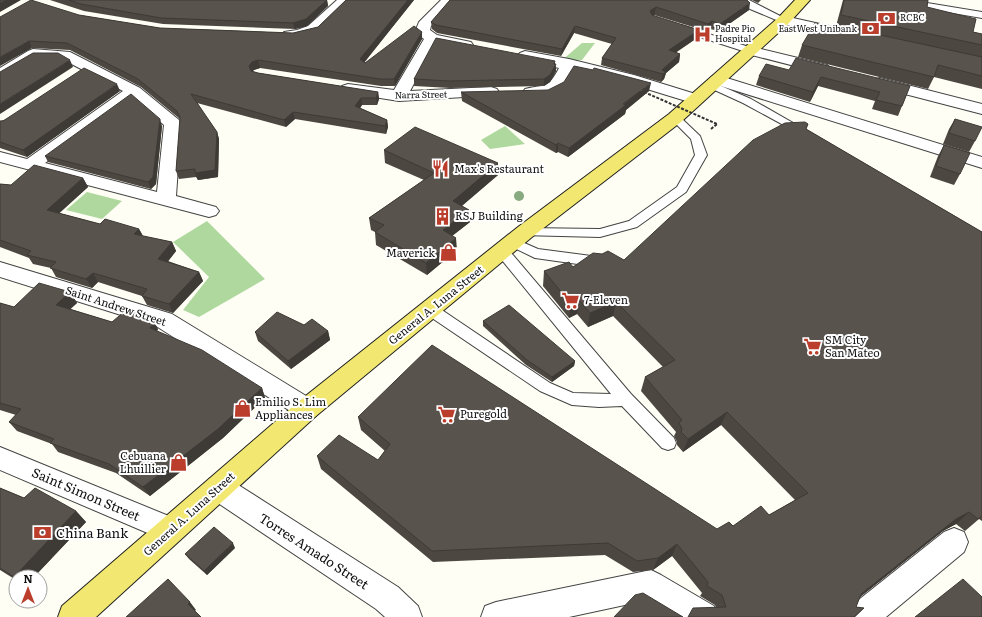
<svg xmlns="http://www.w3.org/2000/svg" width="982" height="617" font-family="Literata,serif">
<style>
.forest{fill:#afd89e}
.lines{fill:none;stroke-linecap:round;stroke-linejoin:round}
.service-casing{stroke:#434343;stroke-width:2}
.minor-casing{stroke:#434343;stroke-width:2}
.primary-casing{stroke:#212121;stroke-width:2}
.path{stroke:#323232;stroke-width:2;stroke-dasharray:3 1.5;stroke-linecap:butt}
.service{fill:#fff;fill-rule:evenodd}
.minor{fill:#fff;fill-rule:evenodd}
.primary{fill:#f2e871;fill-rule:evenodd}
.path-bridge{stroke:#323232;stroke-width:2;stroke-dasharray:3 1.5;stroke-linecap:butt}
.tree{fill:#87aa80}
.wall{fill:#4d4742}
.shaded-wall{fill:#3e3a36}
.building{fill:#59534d;stroke:#3e3a36}
.labels{text-anchor:middle;stroke-width:4;stroke-linejoin:round;paint-order:stroke}
.far-poi-label{font-size:9px;fill:#101010;stroke:#fff;text-anchor:start}
.far-street-label{font-size:9px;fill:#101010;stroke:#fff}
.poi-label{font-size:11px;fill:#101010;stroke:#fff;text-anchor:start}
.street-label{font-size:11px;fill:#101010;stroke:#fff}
.near-street-label{font-size:13px;fill:#101010;stroke:#fff}
.near-poi-label{font-size:13px;fill:#101010;stroke:#fff;text-anchor:start}
</style>
<rect width="100%" height="100%" fill="#fefef4"/>
<g class="forest">
<polygon points="582,43 595,43 582,60 560,62"/>
<polygon points="505,126 525,144 490,149 481,140"/>
<polygon points="87,192 122,201 102,219 66,210"/>
<polygon points="207,221 265,279 199,317 183,310 209,277 173,242"/>
</g>
<g class="lines">
<defs>
<g id="service">
<polygon points="739,0 749,0 788,20 784,23 781,22 750,9"/>
<polygon points="909,0 982,12 982,18 906,5 905,3"/>
<polygon points="681,25 752,48 754,50 752,52 746,52 678,30 678,26"/>
<polygon points="712,82 751,99 809,132 808,134 800,134 743,103 708,87 707,85"/>
<polygon points="675,115 679,116 700,136 707,155 686,192 637,227 600,237 521,235 519,232 521,229 525,228 600,229 629,221 677,187 695,155 691,139 670,118"/>
<polygon points="513,238 538,249 599,257 604,259 606,262 604,265 599,267 535,258 508,245 507,242 508,239"/>
<polygon points="502,247 507,248 631,394 674,438 676,443 674,448 668,450 662,448 622,406 599,407 572,405 540,391 426,314 424,310 426,306 431,305 436,306 550,383 573,393 611,394 497,254 495,251 497,248"/>
</g>
<g id="minor">
<path d="M337,0H352C338,20 310,45 284,38L282,35L284,32L297,30L308,26Z"/>
<polygon points="441,0 456,0 431,26 430,30 437,35 471,42 473,45 471,48 466,49 436,43 410,91 491,87 497,89 499,92 497,95 399,101 342,92 340,89 342,86 348,84 394,90 424,39 415,32 419,22"/>
<polygon points="784,16 847,30 849,33 847,36 842,37 779,23 777,20 779,17"/>
<polygon points="749,46 827,65 830,68 827,71 822,73 744,53 742,50 744,47"/>
<path d="M33,49L70,52L140,88L179,120L181,124L176,196L216,207L219,211L216,215L209,217L0,162V152L27,159L123,91L62,59H36L6,78L0,80V68L28,51ZM134,99L164,125L157,192L45,163Z"/>
<path d="M525,51L569,59L634,75L702,96L704,99L702,102L696,104L624,82L573,71C563,91 549,101 525,95L523,92L525,89C546,84 548,89 559,68L520,59L517,56L520,53Z"/>
<polygon points="717,75 982,157 982,168 711,83 709,80 711,77"/>
<polygon points="880,78 982,104 982,114 874,86 872,83 874,80"/>
<polygon points="0,262 172,314 316,402 319,409 316,416 307,419 298,416 156,326 0,277"/>
<polygon points="0,447 181,521 185,530 181,539 171,543 0,470"/>
<polygon points="219,476 229,479 398,587 418,606 422,617 385,617 376,609 209,497 206,488 209,479"/>
<polygon points="954,528 964,532 968,542 964,552 886,617 847,617 851,606 944,532"/>
<polygon points="651,570 661,575 714,606 718,617 675,617 648,600 569,617 481,617 485,606 496,602"/>
</g>
<polygon id="primary" points="795,0 810,0 789,23 681,122 532,237 316,416 96,617 58,617 62,606 298,402 518,227 669,114 779,17"/>
</defs>
<use href="#service" class="service-casing"/>
<use href="#minor" class="minor-casing"/>
<use href="#primary" class="primary-casing"/>
<polyline class="path" points="711,129 717,124"/>
<use href="#service" class="service"/>
<use href="#minor" class="minor"/>
<use href="#primary" class="primary"/>
<polyline class="path-bridge" points="644,92 717,124"/>
</g>
<circle class="tree" cx="519" cy="196" r="5"/>
<g class="wall">
<polygon points="50,0 327,0 328,6 307,26 295,29 163,24 84,11"/>
<polygon points="346,0 414,0 364,63 365,63 422,32 422,39 395,86 381,86 260,68 254,70 252,71 258,73 378,92 379,99 377,105 362,105 360,108 387,120 388,127 386,134 295,119 286,127 197,103 217,132 219,139 218,177 198,180 196,177 179,179 176,171 180,119 141,87 70,50 32,48 0,17 79,15 160,28 293,33 318,27"/>
<polygon points="450,0 749,10 719,31 710,29 706,31 654,15 653,16 697,38 676,52 680,54 679,62 666,73 664,79 661,82 601,65 602,58 612,44 574,33 561,56 437,33 432,29 431,22"/>
<polygon points="752,0 761,0 758,3"/>
<polygon points="843,0 928,0 927,7 973,32 982,34 982,89 934,77 928,89 798,57 802,45 837,28 838,26 836,26"/>
<polygon points="555,64 556,71 550,82 544,86 450,88 414,86 414,79"/>
<polygon points="789,70 910,86 898,116 872,109 875,101 818,86 810,102 756,85 759,76"/>
<polygon points="120,91 27,157 0,148 0,121"/>
<polygon points="649,91 626,110 625,114 568,157 558,152 556,153 462,101 461,92"/>
<polygon points="955,119 975,141 969,152 943,144 949,129"/>
<polygon points="808,124 806,129 982,232 982,521 979,519 965,531 956,524 943,531 860,597 856,607 864,608 855,617 688,617 716,608 715,605 700,596 702,593 672,556 653,570 633,572 605,555 433,562 321,469 317,456 378,460 385,451 361,430 358,417 717,529 733,526 769,515 795,500 721,425 683,452 677,445 677,442 674,436 676,432 641,391 645,377 663,367 613,316 588,327 577,314 569,318 543,286 544,271 624,260"/>
<polygon points="162,126 156,184 151,189 48,162 45,156"/>
<polygon points="944,145 960,174 954,185 930,177 938,156"/>
<polygon points="384,150 498,175 462,206 469,210 470,222 452,236 457,250 427,275 376,245 375,232 371,230 369,218 424,180 385,163"/>
<polygon points="83,178 88,187 59,213 100,224 139,229 143,236 172,242 176,251 168,261 199,272 203,281 173,313 147,305 142,296 98,282 92,288 56,277 51,268 33,264 29,258 0,247 0,184 11,185"/>
<polygon points="70,292 77,303 70,309 112,322 158,329 157,331 262,388 265,398 223,438 150,496 116,473 58,452 52,444 17,431 9,422 16,415 0,410 0,303 14,307"/>
<polygon points="483,321 575,361 574,366 552,382 526,365 483,326"/>
<polygon points="328,331 330,340 291,369 258,341 255,332"/>
<polygon points="0,488 24,498 76,511 86,522 34,577 16,577 16,580 0,570"/>
<polygon points="235,548 207,575 189,559 185,554"/>
</g>
<g class="shaded-wall">
<polygon points="6,0 21,0 0,12 0,3"/>
<polygon points="327,0 328,6 307,26 295,29 293,23"/>
<polygon points="408,0 414,0 361,66 360,59"/>
<polygon points="750,3 749,10 719,31 720,24"/>
<polygon points="656,7 654,15 649,18 650,11"/>
<polygon points="712,21 710,29 706,31 708,24"/>
<polygon points="575,26 574,33 561,56 562,49"/>
<polygon points="699,30 697,38 668,58 669,50"/>
<polygon points="422,32 422,39 395,86 394,79"/>
<polygon points="29,41 32,48 0,66 0,57"/>
<polygon points="680,54 679,62 666,73 664,79 661,82 663,74 662,70"/>
<polygon points="70,60 73,67 0,114 0,104"/>
<polygon points="258,60 260,68 254,70 251,73 249,66 252,62"/>
<polygon points="555,61 555,67 556,64 556,71 550,82 544,86 544,79"/>
<polygon points="821,77 818,86 810,102 813,92"/>
<polygon points="651,83 649,91 626,110 625,114 568,157 569,148"/>
<polygon points="117,84 120,91 27,157 23,150"/>
<polygon points="378,92 379,99 377,105 376,98"/>
<polygon points="361,98 362,105 357,113 355,106"/>
<polygon points="293,112 295,119 286,127 284,120"/>
<polygon points="160,119 162,126 156,184 151,189 148,182"/>
<polygon points="387,120 388,127 386,134 385,126"/>
<polygon points="217,132 219,139 218,177 198,180 195,173"/>
<polygon points="558,143 558,152 556,153 556,145"/>
<polygon points="498,163 498,175 453,213 453,201"/>
<polygon points="83,178 88,187 53,219 47,210"/>
<polygon points="469,210 470,222 443,243 443,230"/>
<polygon points="139,229 144,238 134,234"/>
<polygon points="456,238 457,250 427,275 426,263"/>
<polygon points="172,242 176,251 163,268 158,259"/>
<polygon points="199,272 203,281 173,313 169,304"/>
<polygon points="93,273 98,282 92,288 86,279"/>
<polygon points="70,292 77,303 63,316 56,305"/>
<polygon points="579,300 577,314 569,318 571,304"/>
<polygon points="616,302 613,316 588,327 590,313"/>
<polygon points="153,319 158,329 157,331 150,328 149,323"/>
<polygon points="328,331 330,340 291,369 288,361"/>
<polygon points="575,361 574,366 552,382 552,377"/>
<polygon points="262,388 265,398 223,438 150,496 143,487"/>
<polygon points="727,412 721,425 683,452 688,439"/>
<polygon points="76,511 86,522 34,577 16,577 16,579 14,577"/>
<polygon points="969,512 956,524 943,531 850,605 861,594 956,519"/>
<polygon points="233,543 235,548 207,575 204,571"/>
<polygon points="677,544 672,556 653,570 658,558"/>
<polygon points="190,602 196,610 194,612 188,604"/>
</g>
<g class="building">
<polygon points="0,0 6,0 0,3"/>
<polygon points="31,0 79,15 160,28 293,33 318,27 346,0 408,0 360,59 365,63 414,26 422,32 394,79 380,79 258,60 252,62 249,66 251,71 258,73 378,92 376,98 361,98 355,106 387,120 385,126 293,112 284,120 191,94 217,132 215,170 195,173 195,169 176,171 180,117 177,111 138,79 67,43 29,41 0,57 0,17"/>
<polygon points="69,0 327,0 306,19 293,23 161,18 81,4"/>
<polygon points="450,0 747,0 750,3 720,24 712,21 708,24 656,7 650,11 652,15 699,30 669,50 680,54 662,70 666,72 663,74 602,58 616,38 575,26 562,49 436,25 431,22"/>
<polygon points="844,0 928,0 927,7 976,19 973,32 982,34 982,45 841,15"/>
<polygon points="815,23 837,28 838,26 982,57 982,76 938,65 934,77 802,45"/>
<polygon points="436,38 555,61 554,64 556,64 550,75 544,79 449,81 414,79"/>
<polygon points="33,53 58,53 70,60 0,104 0,72"/>
<polygon points="796,58 910,86 902,106 876,100 880,92 821,77 813,92 759,76 766,64 789,70"/>
<polygon points="574,66 593,70 594,68 651,83 623,104 626,105 569,148 558,143 556,145 461,92 548,90 564,82"/>
<polygon points="84,68 117,84 23,150 0,142 0,121 3,121"/>
<polygon points="131,94 160,119 153,177 148,182 45,156"/>
<polygon points="955,119 982,127 975,141 949,133"/>
<polygon points="805,122 808,124 806,129 982,232 982,516 978,519 969,512 956,519 861,594 856,607 864,608 854,617 688,617 693,608 726,607 722,595 707,586 708,582 677,544 658,558 637,561 608,543 432,551 317,456 339,435 378,460 390,444 358,417 432,345 717,529 729,522 733,526 761,506 769,515 808,493 727,412 688,439 681,432 682,429 679,423 682,420 645,377 675,360 616,302 590,313 579,300 571,304 544,271 569,262 573,267 593,253 602,254 608,251 624,260 753,140 785,123"/>
<polygon points="415,127 498,163 453,201 469,210 443,230 456,238 426,263 375,232 384,225 369,218 434,173 384,150"/>
<polygon points="944,145 970,153 960,174 936,166"/>
<polygon points="34,165 83,178 47,210 100,224 105,219 139,229 134,234 172,242 158,259 199,272 169,304 142,296 147,289 93,273 86,279 50,268 56,262 27,255 31,251 0,240 0,184 11,185"/>
<polygon points="39,283 70,292 56,305 112,322 126,310 150,317 153,319 149,323 153,324 150,328 202,350 262,388 218,429 143,487 109,464 50,443 54,439 9,422 21,409 0,403 0,303 14,307"/>
<polygon points="509,305 575,361 552,377 527,360 483,321"/>
<polygon points="277,312 304,325 312,319 328,331 288,361 255,332"/>
<polygon points="0,488 24,498 35,488 76,511 14,577 0,568"/>
<polygon points="214,527 233,543 204,571 185,554"/>
<polygon points="168,579 190,602 188,604 201,617 126,617"/>
<polygon points="963,579 982,597 982,617 915,617"/>
<polygon points="643,593 683,617 614,617 635,595"/>
</g>
<defs>
<symbol id="bank-bare" viewBox="-9 -9 18 18"><path d="M-6-4H6V4H-6ZM0-2.3a2.3 2.3 0 1 0 0 4.6a2.3 2.3 0 1 0 0-4.6Z" fill="#bb3e2d" stroke="#fff" stroke-width="2.5" paint-order="stroke"/></symbol>
<symbol id="hospital-bare" viewBox="-9 -9 18 18"><path d="M-5-5h3v3.5h4V-5h3V5h-3V1.5h-4V5h-3Z" fill="#bb3e2d" stroke="#fff" stroke-width="2.5" paint-order="stroke"/></symbol>
<symbol id="restaurant-bare" viewBox="-9 -9 18 18"><path d="M-5-6h1v4h1v-4h1v4h1v-4h1v5L-1.5 .5V6h-2V.5L-5-1ZM5-6V6H3V1.5H1.5Q1.5-4 5-6Z" fill="#bb3e2d" stroke="#fff" stroke-width="2.5" paint-order="stroke"/></symbol>
<symbol id="building-bare" viewBox="-9 -9 18 18"><path d="M-4-6H4V6H1V3H-1V6H-4ZM-2.5-4.3h1.7v1.8h-1.7ZM.8-4.3h1.7v1.8H.8ZM-2.5-1h1.7V.8h-1.7ZM.8-1h1.7V.8H.8Z" fill="#bb3e2d" stroke="#fff" stroke-width="2.5" paint-order="stroke"/></symbol>
<symbol id="shop-bare" viewBox="-9 -9 18 18"><path d="M-5-2.5h2.3a2.7 3.5 0 0 1 5.4 0H5L5.5 6h-11ZM-1.5-2.5h3a1.5 2.3 0 0 0-3 0Z" fill="#bb3e2d" stroke="#fff" stroke-width="2.5" paint-order="stroke"/></symbol>
<symbol id="supermarket-bare" viewBox="-9 -9 18 18"><path d="M-6-5.5h2.5l.6 2H6L4.5 2H-2.5L-4.4-4H-6ZM-1.5 3.2a1.3 1.3 0 1 0 .1 0ZM3 3.2a1.3 1.3 0 1 0 .1 0Z" fill="#bb3e2d" stroke="#fff" stroke-width="2.5" paint-order="stroke"/></symbol>
</defs>
<g fill-rule="evenodd">
<use href="#bank-bare" x="874" y="6" width="25" height="25"/>
<use href="#bank-bare" x="858" y="16" width="25" height="25"/>
<use href="#hospital-bare" x="690" y="22" width="25" height="25"/>
<use href="#restaurant-bare" x="428" y="156" width="25" height="25"/>
<use href="#building-bare" x="430" y="204" width="25" height="25"/>
<use href="#shop-bare" x="436" y="240" width="25" height="25"/>
<use href="#supermarket-bare" x="558" y="288" width="25" height="25"/>
<use href="#supermarket-bare" x="800" y="334" width="25" height="25"/>
<use href="#shop-bare" x="230" y="396" width="25" height="25"/>
<use href="#supermarket-bare" x="434" y="402" width="25" height="25"/>
<use href="#shop-bare" x="166" y="450" width="25" height="25"/>
<use href="#bank-bare" x="30" y="520" width="25" height="25"/>
</g>
<g class="labels">
<g class="far-poi-label">
<text x="900" y="21">RCBC</text>
<text x="715" y="32">Padre Pio<tspan x="715" dy="10">Hospital</tspan></text>
<text x="857" y="32" text-anchor="end">EastWest Unibank</text>
</g>
<g class="far-street-label">
<text transform="translate(421 95) rotate(-1)" y="3">Narra Street</text>
</g>
<g class="poi-label">
<text x="454" y="173">Max's Restaurant</text>
<text x="455" y="220">RSJ Building</text>
<text x="435" y="257" text-anchor="end">Maverick</text>
<text x="584" y="304">7-Eleven</text>
<text x="825" y="344">SM City<tspan x="825" dy="13">San Mateo</tspan></text>
<text x="255" y="406">Emilio S. Lim<tspan x="255" dy="13">Appliances</tspan></text>
<text x="460" y="418">Puregold</text>
<text x="166" y="460" text-anchor="end">Cebuana<tspan x="166" dy="13">Lhuillier</tspan></text>
</g>
<g class="street-label">
<text transform="translate(436 305) rotate(-39)" y="4">General A. Luna Street</text>
<text transform="translate(116 306) rotate(18)" y="4">Saint Andrew Street</text>
<text transform="translate(189 514) rotate(-42)" y="4">General A. Luna Street</text>
</g>
<g class="near-street-label">
<text transform="translate(86 494) rotate(23)" y="5">Saint Simon Street</text>
<text transform="translate(314 551) rotate(33)" y="5">Torres Amado Street</text>
</g>
<g class="near-poi-label">
<text x="56" y="538">China Bank</text>
</g>
</g>
<g transform="translate(28 589)"><circle r="19" fill="#ffffff" stroke="#9f9f9f"/>
<path d="M0-3L7 15L0 10L-7 15Z" fill="#bb3e2d"/>
<text y="-6" font-size="11" font-weight="bold" text-anchor="middle" fill="#101010">N</text>
</g>
</svg>
